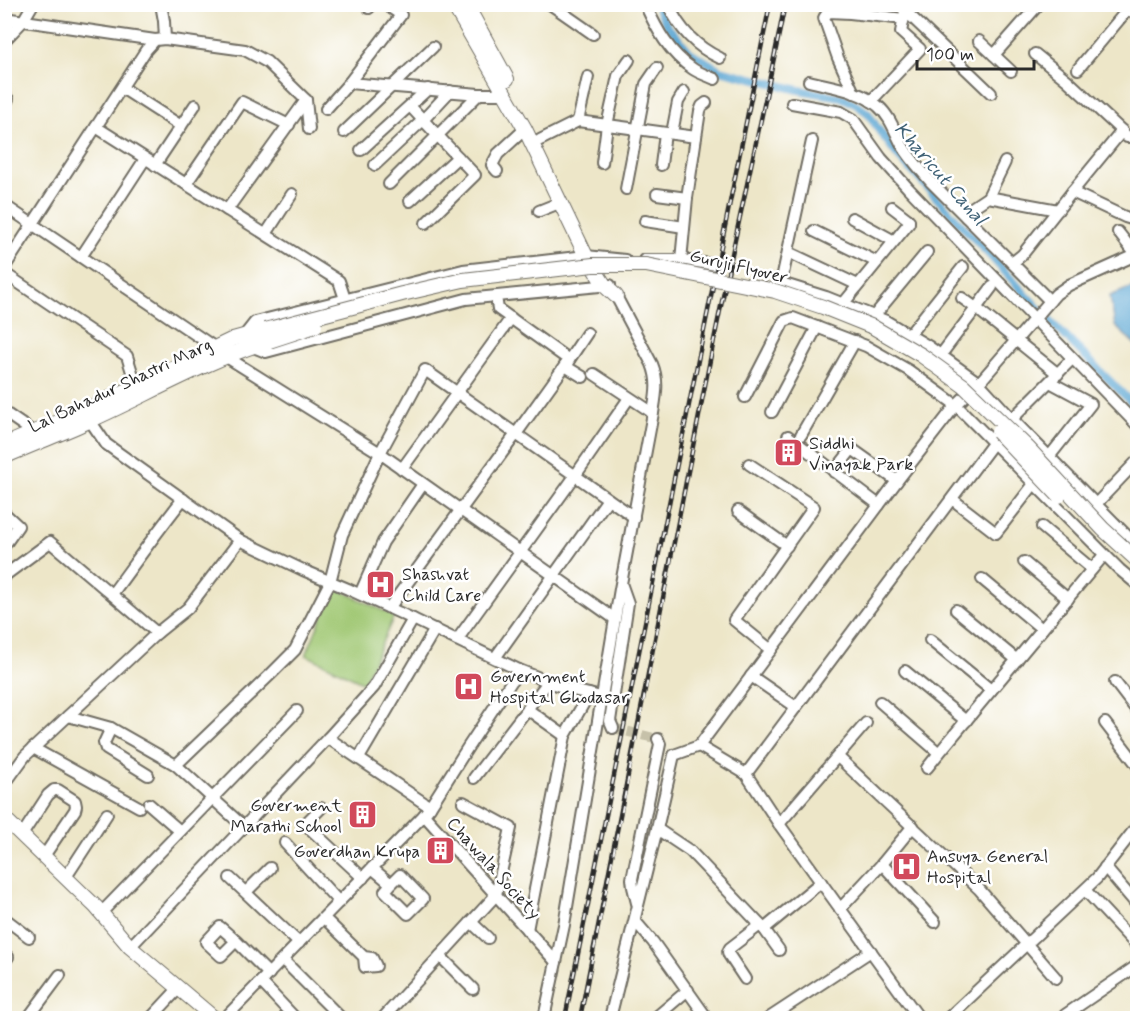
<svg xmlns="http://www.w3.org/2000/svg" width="1142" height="1023" font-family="Mynerve,sans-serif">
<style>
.green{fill:#a0c873;stroke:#667a4f;stroke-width:1.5}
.water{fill:#59a5d2;stroke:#42687e;stroke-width:1.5}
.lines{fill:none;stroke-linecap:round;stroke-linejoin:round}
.canal{stroke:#59a5d2;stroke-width:8}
.minor-tunnel{stroke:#c6c1a9;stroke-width:10;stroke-dasharray:10 5;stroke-linecap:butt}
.minor-casing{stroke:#6f6c62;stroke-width:14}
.major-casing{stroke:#6f6c62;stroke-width:16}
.minor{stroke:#fff;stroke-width:10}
.major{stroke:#fff;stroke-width:14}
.rail-casing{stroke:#2b2b2b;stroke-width:4.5}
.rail{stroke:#fff;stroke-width:2;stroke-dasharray:7;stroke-linecap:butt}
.major-bridge-casing{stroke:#6f6c62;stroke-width:16;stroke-linecap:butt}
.major-bridge{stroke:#fff;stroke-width:14}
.labels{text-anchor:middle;stroke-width:5;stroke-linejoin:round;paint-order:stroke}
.street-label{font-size:18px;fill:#2b2b2b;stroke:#fff}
.poi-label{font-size:18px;fill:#2b2b2b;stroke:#fff;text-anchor:start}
.water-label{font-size:20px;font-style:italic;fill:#406276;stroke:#fff}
</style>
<rect width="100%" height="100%" fill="#fff"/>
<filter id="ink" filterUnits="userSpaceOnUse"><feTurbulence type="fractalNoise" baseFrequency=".0167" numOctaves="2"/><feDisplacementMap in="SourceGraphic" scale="12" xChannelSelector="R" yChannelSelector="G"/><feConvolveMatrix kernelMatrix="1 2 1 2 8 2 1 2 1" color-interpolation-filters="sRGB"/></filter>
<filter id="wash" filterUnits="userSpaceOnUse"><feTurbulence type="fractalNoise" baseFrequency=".008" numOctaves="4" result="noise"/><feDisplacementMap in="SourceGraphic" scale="24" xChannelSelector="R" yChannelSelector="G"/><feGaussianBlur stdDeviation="1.35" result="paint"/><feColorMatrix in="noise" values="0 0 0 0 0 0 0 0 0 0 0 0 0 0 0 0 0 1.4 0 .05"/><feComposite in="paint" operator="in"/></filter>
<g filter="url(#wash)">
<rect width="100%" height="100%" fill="#ede6c8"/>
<polygon class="green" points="334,587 394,616 364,683 306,655"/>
<polygon class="water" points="1137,285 1137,346 1115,326 1110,296"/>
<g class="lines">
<polyline class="canal" points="656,4 667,26 690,52 720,70 799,90 841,97 854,103 868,113 878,129 898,156 1052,323 1138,409"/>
</g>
</g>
<g filter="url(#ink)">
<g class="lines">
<polyline class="minor-tunnel" points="613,728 658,739"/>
<defs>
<g id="minor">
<polyline points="161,4 164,21 165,39"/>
<polyline points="385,4 401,15 349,83 479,94 505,94"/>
<polyline points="550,4 593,34"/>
<path d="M645,4C657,30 669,53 693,69C699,73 708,76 715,79"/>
<path d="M668,4C679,29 696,47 720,58"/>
<polyline points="898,4 991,93"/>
<polyline points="1121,4 1138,16"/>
<polyline points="369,8 371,4"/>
<polyline points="4,18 155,40"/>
<polyline points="4,41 23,21 33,4"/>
<polyline points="979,41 1011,71"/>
<polyline points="1035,54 1067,80 1122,131 1072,192"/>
<polyline points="994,55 1039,4"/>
<polyline points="1078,69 1128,9"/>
<path d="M809,81C832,87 860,90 878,106C890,116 895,132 902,145C910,159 921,170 931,182L1050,301"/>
<polyline points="122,88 181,126"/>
<polyline points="854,93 838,58 824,18 828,12 850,13 904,19"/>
<polyline points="4,96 8,99 4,105"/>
<polyline points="871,101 920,49 901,32 905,12"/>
<polyline points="792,103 841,112 853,119 881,158 908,188 1138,426"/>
<polyline points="326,109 349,83"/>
<polyline points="578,121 588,77"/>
<polyline points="96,127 339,281 345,299"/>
<polyline points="1122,131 1127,137 1138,135"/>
<polyline points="344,132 433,47"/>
<polyline points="672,133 678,102 684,92"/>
<polyline points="540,140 578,121 696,137"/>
<polyline points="812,141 781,283 826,297 886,321 928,346 979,383 1012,419 1138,547"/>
<polyline points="361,150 428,89"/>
<polyline points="602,163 607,125 618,76 629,60"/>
<polyline points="155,165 195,105"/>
<polyline points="375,165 423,120 410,106"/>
<polyline points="661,165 665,133"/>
<polyline points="497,171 492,165 498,154 525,129"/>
<polyline points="186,184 242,102 289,125"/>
<polyline points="389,184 479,94"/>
<polyline points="626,189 646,84 657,68"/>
<polyline points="657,194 687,198"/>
<polyline points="988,197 1005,162"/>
<polyline points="410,201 458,157"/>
<polyline points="4,205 214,347"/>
<polyline points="227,210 306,100"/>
<polyline points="539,211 554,205 559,201"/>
<polyline points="966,217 973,207 988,197 1058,210"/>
<polyline points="852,218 894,241"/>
<polyline points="645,221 684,227"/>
<polyline points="426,223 475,175 423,120 450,91"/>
<polyline points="814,231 877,262"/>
<polyline points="1118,232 1136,255"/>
<polyline points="266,234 292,194"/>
<polyline points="788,252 858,285"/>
<polyline points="81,257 145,159"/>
<polyline points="644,260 681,260 717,265"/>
<polyline points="681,260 687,198 696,137 700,111 702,106 706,103"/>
<polyline points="1012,263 1022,255 1072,192 1125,217 1138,221"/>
<polyline points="4,268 146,50 155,40 165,39 245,50 267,62 306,100 309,129"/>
<polyline points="4,273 127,356 136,385"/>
<polyline points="496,297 498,309 569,360"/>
<polyline points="962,298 976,308 1058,374"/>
<polyline points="843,304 909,223 909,220 892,207"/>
<polyline points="874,316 927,252"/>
<polyline points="909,335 963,267"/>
<polyline points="244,336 255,322 463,270 586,256 625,260"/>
<polyline points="251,346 266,352 466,299 610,285"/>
<polyline points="225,356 380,453 615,619"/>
<polyline points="940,356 992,287"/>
<polyline points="565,366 583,377"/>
<polyline points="594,374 653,413"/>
<polyline points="745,397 784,321 793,318 866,346 908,370 956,405 1120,570 1138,585"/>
<polyline points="4,412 33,432"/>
<polyline points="772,412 817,327"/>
<polyline points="87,416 106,444 240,540 303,570 348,589 413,619 519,670 565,688 601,697"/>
<polyline points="1012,419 1072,359"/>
<polyline points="801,435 855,341"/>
<polyline points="788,436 879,505"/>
<polyline points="1049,457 1091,404 1050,382"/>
<polyline points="749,464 814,507 734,620 771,650"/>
<polyline points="402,469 511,318"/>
<polyline points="834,472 852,449 897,481"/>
<polyline points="952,499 996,533 1034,484"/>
<polyline points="1095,505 1138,460"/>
<polyline points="738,511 787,546"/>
<polyline points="4,513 18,526 4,546"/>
<polyline points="1042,527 1092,569"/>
<polyline points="1024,562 1068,599"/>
<polyline points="4,576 50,542 157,633"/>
<polyline points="982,579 1042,629"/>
<path d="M112,594C135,563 158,530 183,499"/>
<polyline points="360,594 383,542 423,484"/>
<polyline points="389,608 516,434 569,360 587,333"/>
<polyline points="956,610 1017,660"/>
<polyline points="413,619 374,687 328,738 430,807 424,815 556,962"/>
<polyline points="457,640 575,476 629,398"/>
<polyline points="930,640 991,690"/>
<polyline points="495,658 608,499"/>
<polyline points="905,671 966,721"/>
<polyline points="751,676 796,707"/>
<polyline points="1115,682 1138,712"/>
<polyline points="880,702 939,753 1104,555"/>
<polyline points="527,709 565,736"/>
<polyline points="68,716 111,728 176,765 244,827"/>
<polyline points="1105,723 1138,766"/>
<polyline points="111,728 104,743 106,749 148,775"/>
<polyline points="613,728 610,721 628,603 622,586"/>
<polyline points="699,746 897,481 956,405 979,383 1056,294 1069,285 1138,254"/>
<polyline points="33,748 139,807"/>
<polyline points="838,757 979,889 1056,978"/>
<polyline points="359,758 435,629"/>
<polyline points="176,765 271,674 295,650 330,582 342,535 380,453 425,370 634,517"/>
<polyline points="927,768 939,753"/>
<polyline points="746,774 994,442"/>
<polyline points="474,778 548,682"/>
<polyline points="4,785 25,756 157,633 188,608 240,540"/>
<polyline points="149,804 180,831"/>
<polyline points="430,807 468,747 519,670"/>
<polyline points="321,808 305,824 363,878"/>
<polyline points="779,824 866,723"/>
<polyline points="657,829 690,851 764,929 779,950"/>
<polyline points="22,835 48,795 54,790 58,790 75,801 76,806 75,810 44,856"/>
<polyline points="285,843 339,902"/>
<polyline points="882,864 935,922"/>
<polyline points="1105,867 1138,906"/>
<polyline points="372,868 391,884 400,875 423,899 408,914 385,891 391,884"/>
<polyline points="66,877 107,814"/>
<polyline points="230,878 299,943"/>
<polyline points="1085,890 1138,947"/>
<polyline points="246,892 270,868"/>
<polyline points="637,903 633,887 632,879 660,744 658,739"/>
<polyline points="840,909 882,864 913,826"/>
<polyline points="101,913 297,711"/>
<polyline points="4,918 29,937"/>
<polyline points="324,918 364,957 372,958 376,966 365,967 364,957"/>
<polyline points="635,921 653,942 707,1018"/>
<polyline points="471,922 488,938"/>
<polyline points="764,929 821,882"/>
<polyline points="527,930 565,736 589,694"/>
<polyline points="236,941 220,927 206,942 221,956 236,941 269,974"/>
<polyline points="130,947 328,738"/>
<polyline points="440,956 473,989"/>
<polyline points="283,960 341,1018"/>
<polyline points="4,962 8,957"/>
<polyline points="745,979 729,955 728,952 730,948 760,925"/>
<polyline points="261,982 295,1018"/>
<polyline points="28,1018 60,975"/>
<polyline points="151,1018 179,988"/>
<polyline points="225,1018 424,815"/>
<polyline points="383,1018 496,895 511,828 463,802"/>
<path d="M544,1018L564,925L620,589L653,413C656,395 659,381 652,364L616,296"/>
<polyline points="610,1018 657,829 674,755 699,746 746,774 779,824 919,1018"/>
<polyline points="655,1018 688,990"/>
<polyline points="769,1018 871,951"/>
<polyline points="948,1018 1097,878 1138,825"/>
<polyline points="1068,1018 1065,1015 1138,965"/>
</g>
<g id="major">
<polyline points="453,4 525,129 586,256 605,286 616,296"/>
<polyline points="466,4 507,79"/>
<polyline points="4,445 84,411 233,339 265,330"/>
<path d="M4,457C32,444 61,434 89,421C149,394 205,361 269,341"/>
<polyline points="4,818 96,907 130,947 214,1018"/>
</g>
</defs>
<use href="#minor" class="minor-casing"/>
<use href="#major" class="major-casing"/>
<use href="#minor" class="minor"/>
<use href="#major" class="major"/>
<defs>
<g id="rail">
<polyline points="565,1018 770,4"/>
<path d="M580,1018C626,796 668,573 712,350C735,235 762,120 785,4"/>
</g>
</defs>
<use href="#rail" class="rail-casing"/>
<use href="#rail" class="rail"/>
<defs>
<g id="major-bridge">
<polyline points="265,330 402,294 463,280 593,265 646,265 775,291 823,307 873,327 921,355 964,386 1028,448 1103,529 1138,561"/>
<polyline points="269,341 315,326"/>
<polyline points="998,432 1059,496"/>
</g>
</defs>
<use href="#major-bridge" class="major-bridge-casing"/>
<use href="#major-bridge" class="major-bridge"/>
</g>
</g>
<defs>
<symbol id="building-square" viewBox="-11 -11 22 22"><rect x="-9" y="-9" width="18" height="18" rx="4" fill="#d1495b" stroke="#fff"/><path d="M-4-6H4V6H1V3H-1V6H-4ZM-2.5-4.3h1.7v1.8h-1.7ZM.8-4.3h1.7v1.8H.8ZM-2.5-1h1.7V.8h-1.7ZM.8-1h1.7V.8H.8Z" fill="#fff"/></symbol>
<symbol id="hospital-square" viewBox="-11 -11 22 22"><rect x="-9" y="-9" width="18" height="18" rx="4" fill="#d1495b" stroke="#fff"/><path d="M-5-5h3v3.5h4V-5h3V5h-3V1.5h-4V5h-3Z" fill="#fff"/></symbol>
</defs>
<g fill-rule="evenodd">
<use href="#building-square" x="772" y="436" width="33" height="33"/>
<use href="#hospital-square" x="364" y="568" width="33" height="33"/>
<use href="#hospital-square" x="452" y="670" width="33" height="33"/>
<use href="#building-square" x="346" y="798" width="33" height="33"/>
<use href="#building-square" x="424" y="834" width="33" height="33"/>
<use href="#hospital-square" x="890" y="850" width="33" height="33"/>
</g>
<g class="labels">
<g class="street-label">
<text transform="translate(739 266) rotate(13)" y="6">Guruji Flyover</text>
<text transform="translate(120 385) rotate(-25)" y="6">Lal Bahadur Shastri Marg</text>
<text transform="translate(494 868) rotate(48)" y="6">Chawala Society</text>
</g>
<g class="poi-label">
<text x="809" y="449">Siddhi<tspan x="809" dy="21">Vinayak Park</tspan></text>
<text x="402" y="580">Shashvat<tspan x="402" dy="21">Child Care</tspan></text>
<text x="490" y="682">Government<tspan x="490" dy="21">Hospital Ghodasar</tspan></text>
<text x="342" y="811" text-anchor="end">Goverment<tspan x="342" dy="21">Marathi School</tspan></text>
<text x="420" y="857" text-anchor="end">Goverdhan Krupa</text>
<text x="927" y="862">Ansuya General<tspan x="927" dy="21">Hospital</tspan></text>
</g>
<g class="water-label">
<text transform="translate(941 173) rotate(49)" y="7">Kharicut Canal</text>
</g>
</g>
<rect width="1142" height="1023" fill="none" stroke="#fff" stroke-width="24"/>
<path d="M917 60v9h117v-9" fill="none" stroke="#2b2b2b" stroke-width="3"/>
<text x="926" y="60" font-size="18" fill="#2b2b2b" stroke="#ffffff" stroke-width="4.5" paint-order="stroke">100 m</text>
</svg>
